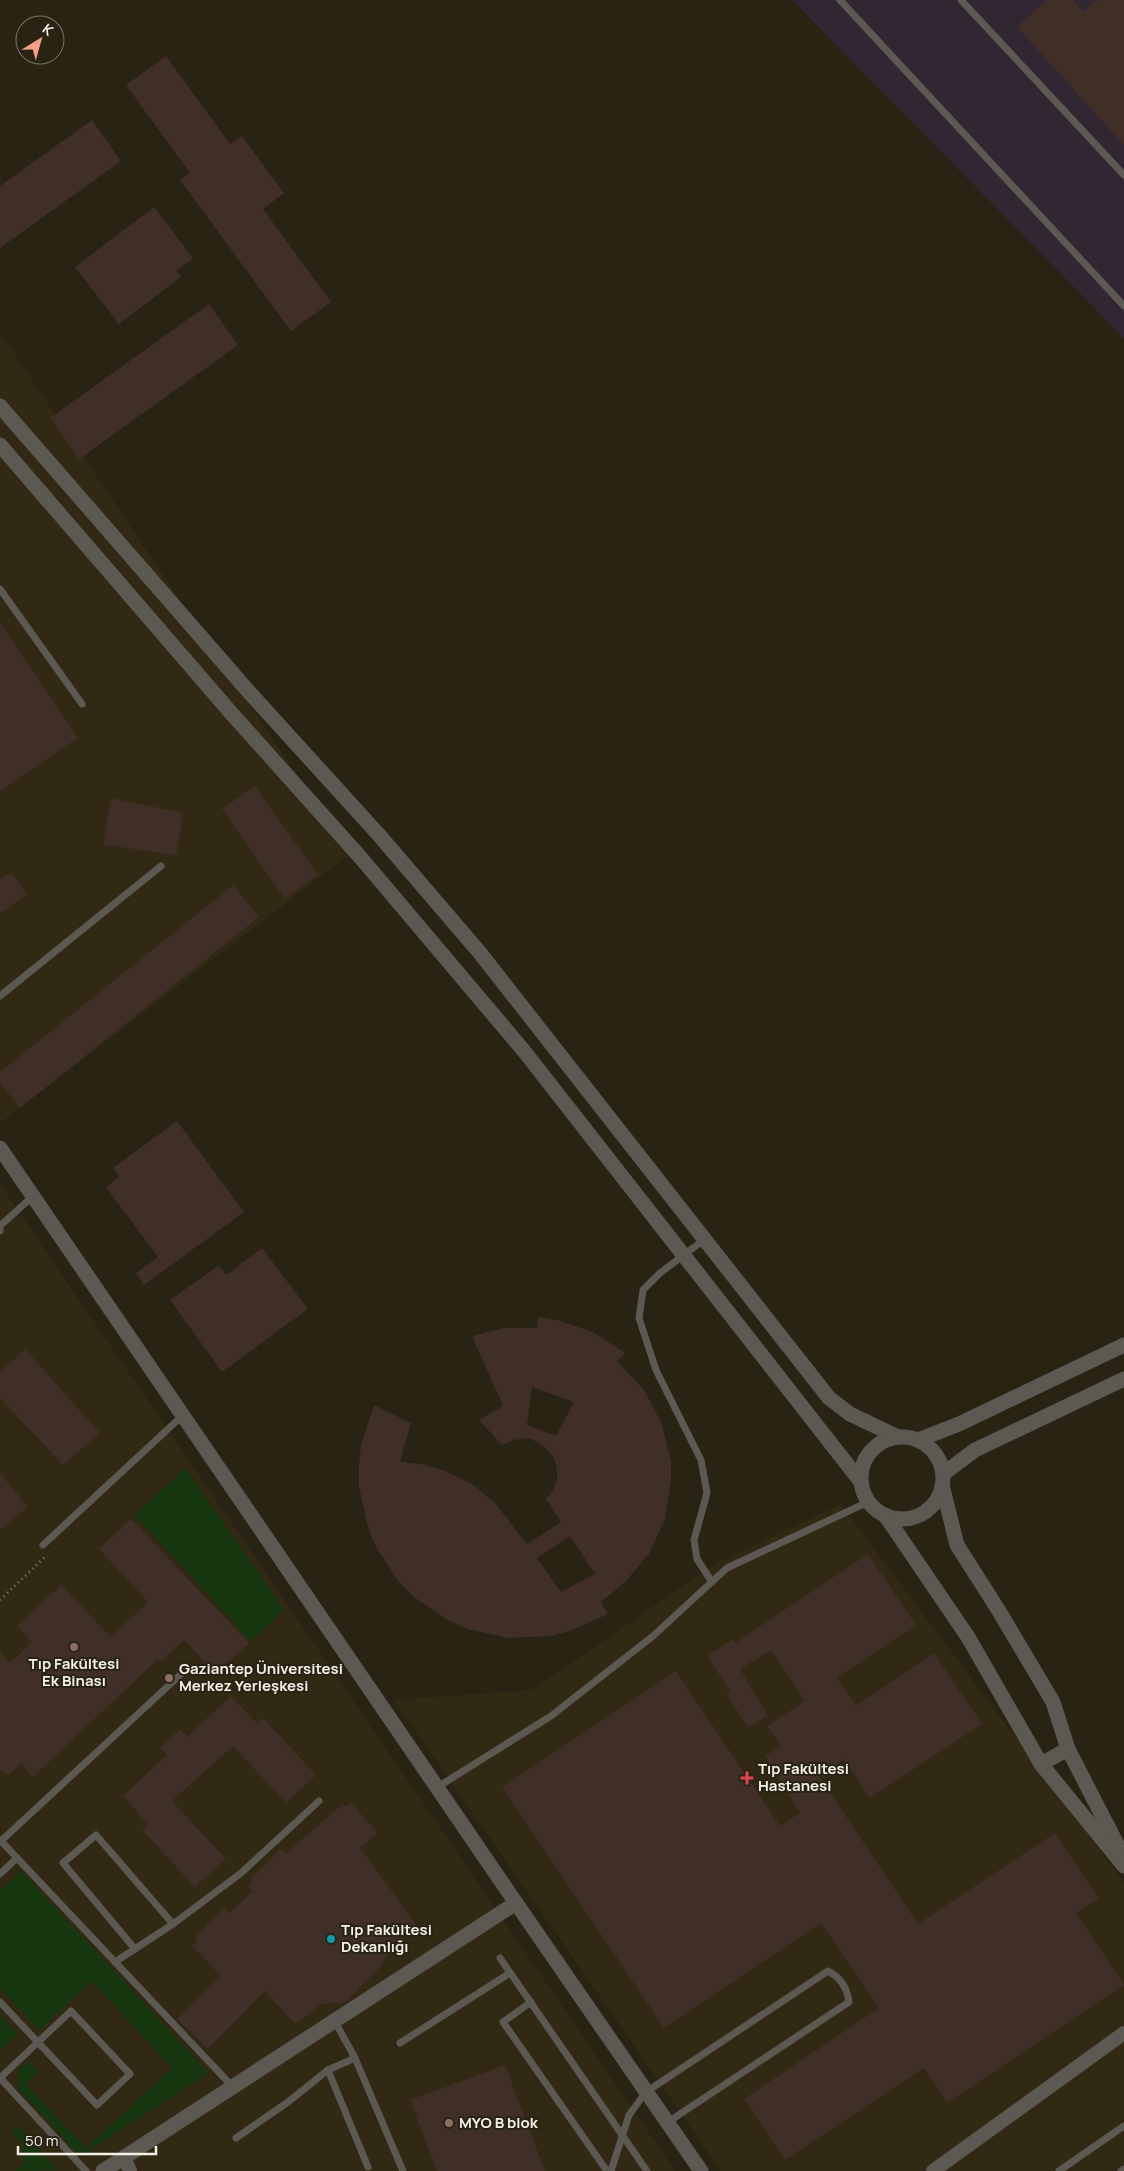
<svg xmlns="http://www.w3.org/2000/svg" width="1124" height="2171" font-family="Manrope,sans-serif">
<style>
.industrial{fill:#332633}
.built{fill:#312913}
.green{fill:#173710}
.building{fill:#3f2f27;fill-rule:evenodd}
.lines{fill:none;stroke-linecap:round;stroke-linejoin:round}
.path{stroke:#807b6e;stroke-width:3;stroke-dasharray:1 4;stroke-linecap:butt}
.service{stroke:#5c5952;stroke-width:7}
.minor{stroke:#5c5952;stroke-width:14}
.tertiary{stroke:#5c5952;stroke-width:15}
.education-dot{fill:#8d6e63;stroke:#292314;stroke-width:2}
.health-dot{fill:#e0444e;stroke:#292314;stroke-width:2}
.culture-dot{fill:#0f9aa8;stroke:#292314;stroke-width:2}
.labels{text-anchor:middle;stroke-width:4;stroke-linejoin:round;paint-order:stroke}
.poi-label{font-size:15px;font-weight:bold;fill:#f5f1e7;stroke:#292314;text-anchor:start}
</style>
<rect width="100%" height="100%" fill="#292314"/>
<polygon class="industrial" points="792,0 1124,0 1124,338"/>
<g class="built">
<polygon points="0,332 350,854 0,1123"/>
<polygon points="0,1184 675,2171 0,2171"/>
<polygon points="841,1504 1124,1882 1124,2171 721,2171 394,1700 532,1690 715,1564"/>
</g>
<g class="green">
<polygon points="185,1468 284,1610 251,1641 135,1515"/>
<polygon points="21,1871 209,2073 80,2156 18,2088 18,2071 29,2061 39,2072 26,2084 86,2148 172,2068 92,1981 39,2030 0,1988 0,1891"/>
<polygon points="0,2015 18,2034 0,2051"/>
<polygon points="18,2127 58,2170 15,2171 23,2164 23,2145 12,2133"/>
</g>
<g class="building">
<polygon points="1047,0 1073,0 1084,12 1097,0 1124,0 1124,145 1017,27"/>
<polygon points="166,56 230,144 242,136 284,193 263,209 331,302 291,331 180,180 190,173 126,85"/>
<polygon points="92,120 121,161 0,248 0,186"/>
<polygon points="154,207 193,258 176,271 181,277 119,324 75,267"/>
<polygon points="209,304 238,345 79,459 50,418"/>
<polygon points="0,622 78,738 0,791"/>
<polygon points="255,786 318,875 285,899 222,809"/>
<polygon points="111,798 183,813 176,856 103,844"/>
<polygon points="11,872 27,894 0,914 0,880"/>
<polygon points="233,885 259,917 20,1108 0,1083 0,1072"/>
<polygon points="177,1121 244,1212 144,1285 136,1273 158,1257 106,1187 119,1177 113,1168"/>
<polygon points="262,1248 308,1309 222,1372 170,1300 219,1265 226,1275"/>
<path d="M538,1317L557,1320L593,1332L625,1353L617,1361L644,1390L662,1424L671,1461V1480L665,1519L649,1554L624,1583L601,1602L608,1614L570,1631L550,1636L508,1638L467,1629L448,1620L414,1597L399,1582L376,1547L368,1527L359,1487V1466L361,1445L374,1405L411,1423L400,1462L421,1464L445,1471L472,1484L494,1502L527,1544L561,1522L546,1499L553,1490L557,1479V1467L553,1456L545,1447L530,1438L513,1440L502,1445L479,1420L503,1406L472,1336L504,1328H537ZM532,1387L574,1402L556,1436L527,1425ZM570,1536L595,1574L561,1592L537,1558Z"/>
<polygon points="25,1349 100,1433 63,1465 0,1398 0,1372"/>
<polygon points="0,1473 28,1507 0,1530"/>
<polygon points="131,1519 249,1643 216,1674 184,1640 160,1662 158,1659 33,1777 21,1763 8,1775 0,1771 0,1652 10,1663 32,1642 17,1626 61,1585 111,1637 148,1602 99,1549"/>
<polygon points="868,1554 916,1625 837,1678 856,1705 934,1653 982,1724 870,1798 844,1759 819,1776 918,1924 1055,1833 1099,1898 1076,1913 1124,1985 947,2103 924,2068 785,2160 744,2099 879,2008 821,1923 664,2028 502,1787 676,1671 780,1826 800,1813 765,1756 781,1746 767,1726 805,1701 771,1650 740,1669 768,1715 748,1728 726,1693 730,1691 707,1656 733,1639 735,1643"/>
<polygon points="231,1696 257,1723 263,1718 316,1775 286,1803 233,1746 172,1801 226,1859 195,1887 142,1830 148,1824 123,1796 167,1755 160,1748 180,1729 187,1737"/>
<polygon points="351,1803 378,1833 360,1848 416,1924 389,1953 380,1967 346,2002 322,2004 295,2024 265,1991 208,2049 177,2019 221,1976 192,1946 197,1941 195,1936 225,1908 229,1913 253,1891 248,1886 253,1881 250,1879 281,1849 286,1853 343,1804 346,1807"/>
<polygon points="505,2065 545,2171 437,2171 410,2100"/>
</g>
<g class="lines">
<polyline class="path" points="0,1600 45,1557"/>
<g class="service">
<polyline points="840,0 1124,306"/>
<polyline points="961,0 1124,175"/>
<polyline points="0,589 82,704"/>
<polyline points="0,996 161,866"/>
<polyline points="0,1231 0,1226 33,1196"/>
<polyline points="705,1239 660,1273 643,1290 639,1318 656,1370 701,1460 707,1493 694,1540 697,1559 712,1582"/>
<polyline points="43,1545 182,1416"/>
<polyline points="436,1788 551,1716 653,1636 727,1568 868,1502"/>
<polyline points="0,1840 232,2086"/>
<polyline points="1,1841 181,1674"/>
<polyline points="0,1874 17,1858"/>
<polyline points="135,1949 63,1863 96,1835 173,1924"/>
<polyline points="500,1958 647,2171"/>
<polyline points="115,1962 173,1924 241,1873 319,1801"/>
<polyline points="0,2002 97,2105 130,2074 71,2011 0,2078 86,2171"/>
<polyline points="531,2002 503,2022 607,2171"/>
<polyline points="334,2020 355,2058 403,2171"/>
<polyline points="400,2043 510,1973"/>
<polyline points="328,2070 368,2167"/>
<polyline points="236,2138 288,2102 328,2070 355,2058"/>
<path d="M611,2171L629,2115L646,2092L828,1971C840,1977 847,1987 849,2002L668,2122"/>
<polyline points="1059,2171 1124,2126"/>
<polyline points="1121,2171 1124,2169"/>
</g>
<g class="minor">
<polyline points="124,2157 130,2171"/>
<polyline points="933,2171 1124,2033"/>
</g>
<g class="tertiary">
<polyline points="0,406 249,692 379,835 480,953 829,1398 850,1414 898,1437"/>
<polyline points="0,445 232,714 361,858 524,1051 861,1482"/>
<polyline points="0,1148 516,1903 103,2171"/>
<circle cx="902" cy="1478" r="41"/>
<polyline points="918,1440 959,1424 1124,1345"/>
<polyline points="943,1474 975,1450 1124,1379"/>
<polyline points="942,1485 957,1545 999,1611 1053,1702 1068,1749 1121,1852"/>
<polyline points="885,1515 968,1637 1041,1764 1124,1866"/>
<polyline points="1041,1764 1068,1749"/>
<polyline points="516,1903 701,2171"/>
</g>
</g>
<g class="education-dot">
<circle cx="74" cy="1647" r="5"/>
<circle cx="169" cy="1678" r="5"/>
<circle cx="449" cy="2123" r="5"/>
</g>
<path class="health-dot" d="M744.5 1770.5h5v5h5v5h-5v5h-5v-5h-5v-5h5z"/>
<circle class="culture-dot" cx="331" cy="1939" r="5"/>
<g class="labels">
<g class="poi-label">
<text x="74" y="1669" text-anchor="middle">Tıp Fakültesi<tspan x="74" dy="17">Ek Binası</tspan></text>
<text x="179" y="1674">Gaziantep Üniversitesi<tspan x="179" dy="17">Merkez Yerleşkesi</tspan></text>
<text x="758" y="1774">Tıp Fakültesi<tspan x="758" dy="17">Hastanesi</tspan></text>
<text x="341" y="1935">Tıp Fakültesi<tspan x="341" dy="17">Dekanlığı</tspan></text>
<text x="459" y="2128">MYO B blok</text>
</g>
</g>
<g transform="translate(40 40) rotate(37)"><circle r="24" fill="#292314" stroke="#7b7568"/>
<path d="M0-4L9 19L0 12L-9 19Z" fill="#f49e86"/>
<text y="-8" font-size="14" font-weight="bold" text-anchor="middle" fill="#f5f1e7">K</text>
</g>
<path d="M18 2146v8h138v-8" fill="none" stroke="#f5f1e7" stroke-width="2.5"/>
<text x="25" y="2146" font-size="15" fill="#f5f1e7" stroke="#292314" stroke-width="4" paint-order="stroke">50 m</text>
</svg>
